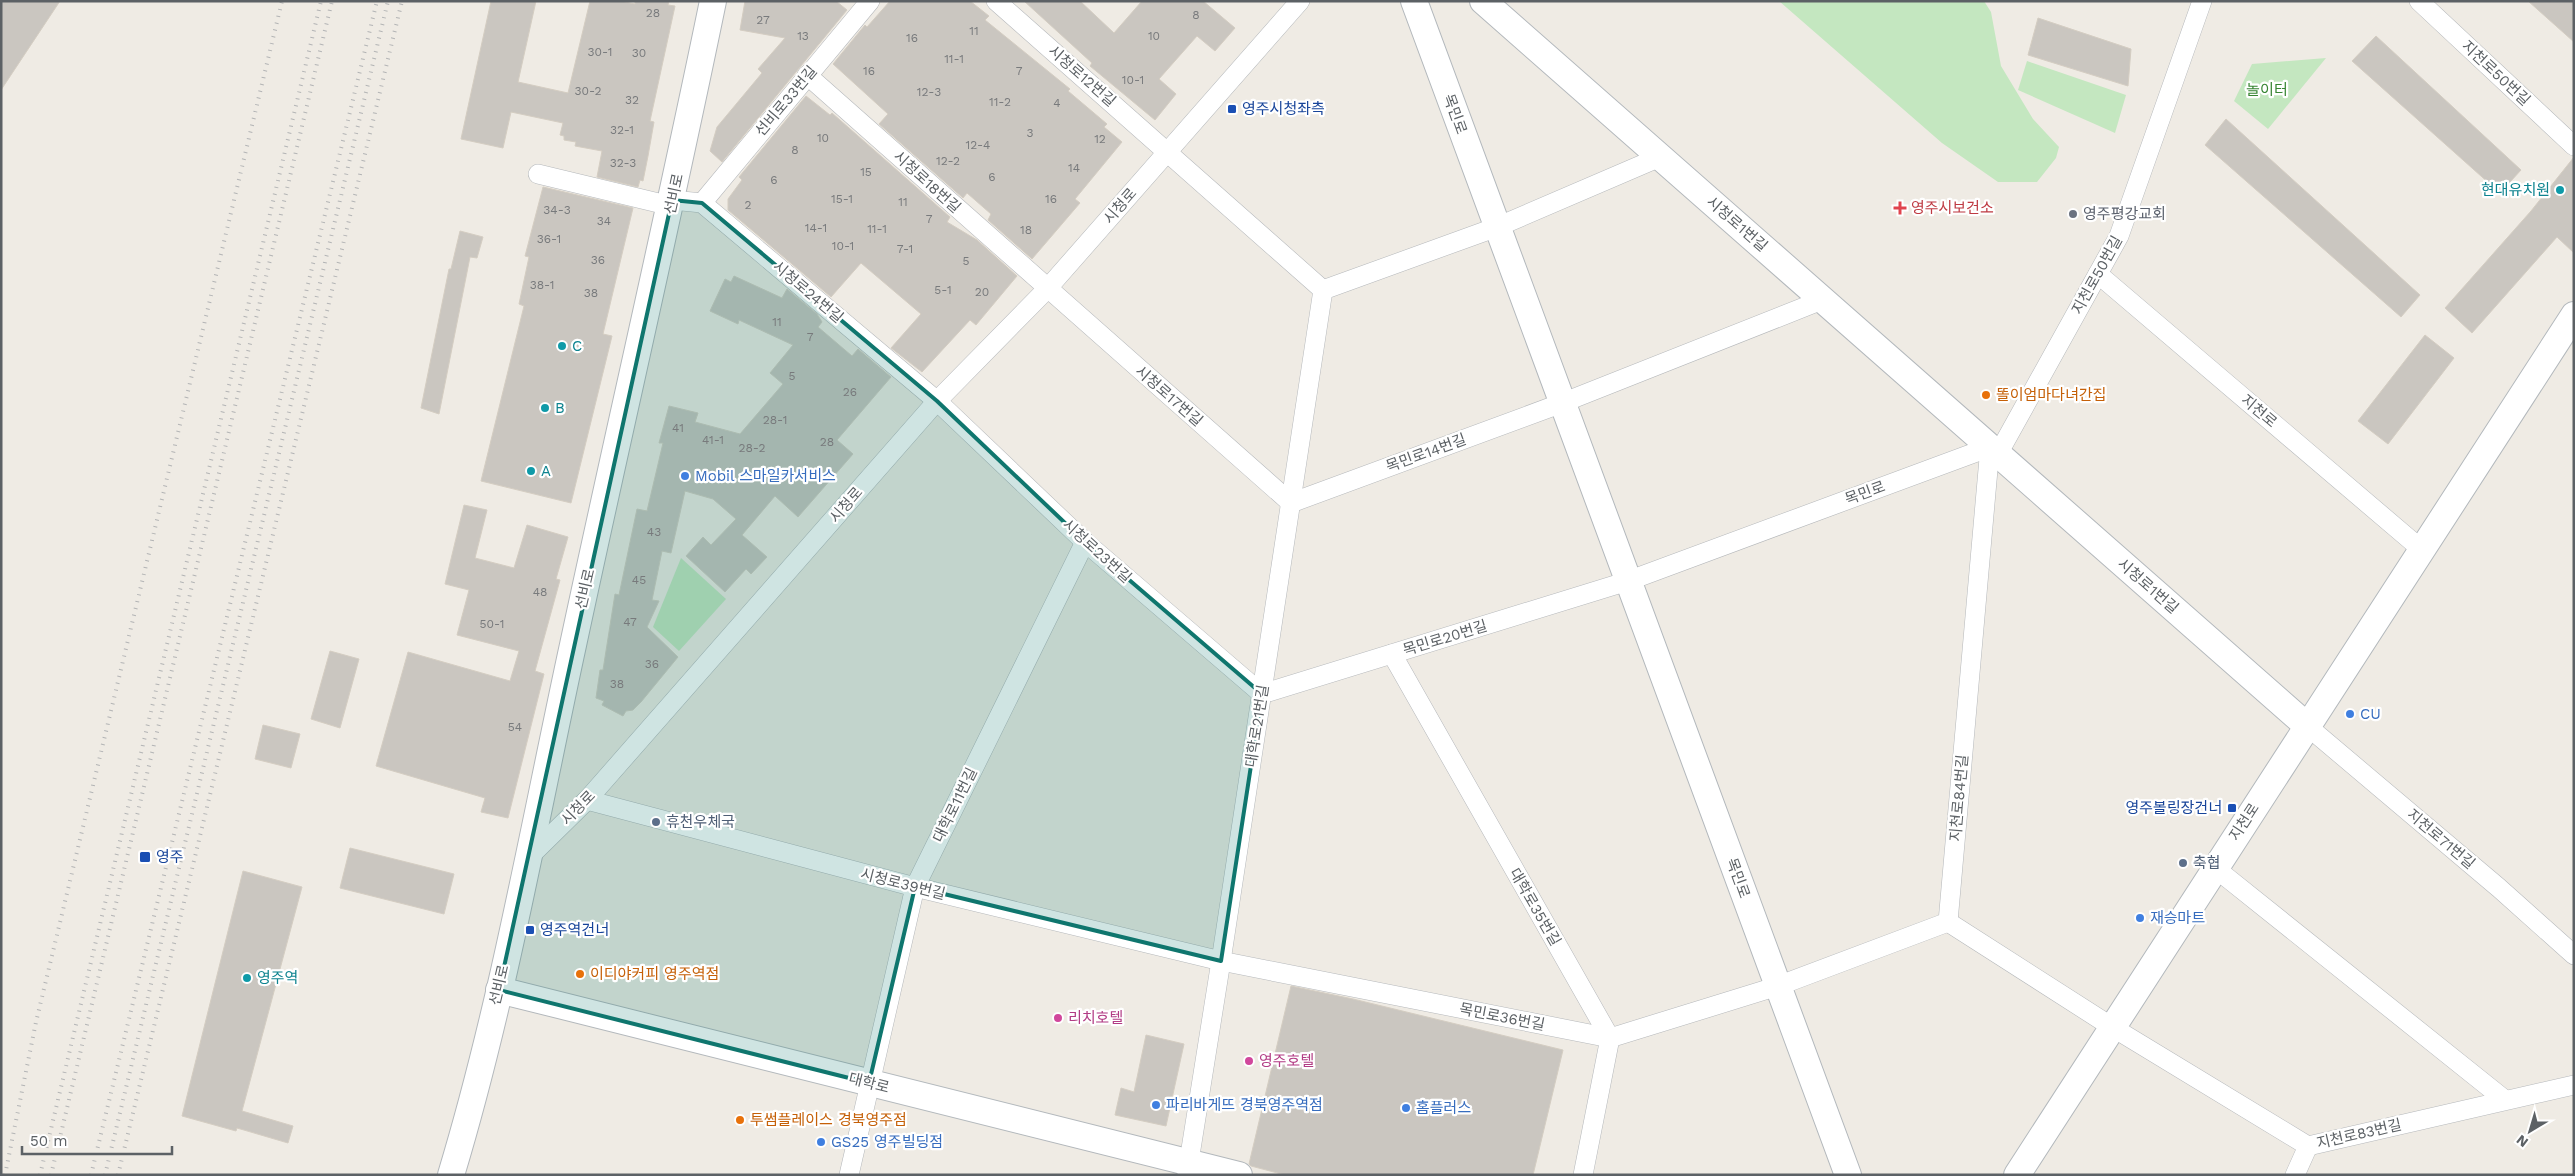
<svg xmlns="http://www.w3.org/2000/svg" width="2575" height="1176" font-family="'Work Sans','Noto Sans KR',sans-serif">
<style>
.green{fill:#c4e7c0}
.building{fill:#cac6c0;stroke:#d4cdc2}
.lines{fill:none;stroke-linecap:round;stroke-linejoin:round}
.street-casing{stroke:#b5b8bb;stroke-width:20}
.secondary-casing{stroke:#b3b8bc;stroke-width:28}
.street{stroke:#fff;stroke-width:19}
.secondary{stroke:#fff;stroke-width:26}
.rail{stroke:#b3b4b5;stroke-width:4;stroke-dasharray:1 6;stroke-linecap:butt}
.marked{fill:#0f766e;fill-opacity:0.2;stroke:#0f766e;stroke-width:4;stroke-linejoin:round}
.transit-dot{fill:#1a4fb4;stroke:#fff;stroke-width:2}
.culture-dot{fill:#0f9aa8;stroke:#fff;stroke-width:2}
.health-dot{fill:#e0444e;stroke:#fff;stroke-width:2}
.worship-dot{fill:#6b7280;stroke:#fff;stroke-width:2}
.food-dot{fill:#e8710a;stroke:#fff;stroke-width:2}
.shop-dot{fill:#3f7fe0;stroke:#fff;stroke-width:2}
.service-dot{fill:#5c6f8a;stroke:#fff;stroke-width:2}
.hotel-dot{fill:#d1479c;stroke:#fff;stroke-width:2}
.labels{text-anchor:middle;stroke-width:4.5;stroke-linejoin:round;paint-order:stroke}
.number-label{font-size:12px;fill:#787a7c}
.street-label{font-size:15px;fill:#5c6165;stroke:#fff}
.park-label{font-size:15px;fill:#378533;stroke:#fff}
.transit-label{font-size:15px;fill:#164399;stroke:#fff;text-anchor:start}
.culture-label{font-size:15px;fill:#0d838f;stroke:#fff;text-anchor:start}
.health-label{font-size:15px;fill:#be3a42;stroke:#fff;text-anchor:start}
.worship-label{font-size:15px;fill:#5b616d;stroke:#fff;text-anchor:start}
.food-label{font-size:15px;fill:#c56008;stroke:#fff;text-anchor:start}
.shop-label{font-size:15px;fill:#366cbe;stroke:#fff;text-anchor:start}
.service-label{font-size:15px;fill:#4e5e75;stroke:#fff;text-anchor:start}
.hotel-label{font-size:15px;fill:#b23c85;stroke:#fff;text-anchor:start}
</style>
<rect width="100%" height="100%" fill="#efebe4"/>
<g class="green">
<polygon points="1779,1 1984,1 1991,12 2001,66 2033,119 2059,147 2056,158 2037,182 1998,182 1942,143"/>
<polygon points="2326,58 2268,129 2234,101 2252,64"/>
<polygon points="2027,61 2126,95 2115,133 2018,90"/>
<polygon points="681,558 726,599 679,651 653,627"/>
</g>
<g class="building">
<polygon points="1,1 60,1 1,90"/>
<polygon points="491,1 536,1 518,82 568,93 590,1 620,1 635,4 635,1 669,1 668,5 675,6 650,121 654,122 648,156 643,181 640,180 638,187 597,177 602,151 575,146 576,142 564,140 564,136 560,135 563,123 511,112 503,148 461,139"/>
<polygon points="745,1 836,1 847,10 722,162 710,151 717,127 762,73 758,69 785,38 740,30"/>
<polygon points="890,1 970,1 989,16 985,20 1070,89 1068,91 1107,124 1104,127 1122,142 1075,199 1080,203 1032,259 988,220 991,214 967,193 963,198 879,124 888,114 833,64 865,25 867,27"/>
<polygon points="1024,1 1080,1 1114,33 1142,1 1203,1 1235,28 1215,51 1197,36 1159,79 1176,94 1155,120 1090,66 1092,63"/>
<polygon points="2528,1 2574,1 2574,42"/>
<polygon points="2038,18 2131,49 2128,86 2028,55"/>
<polygon points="2376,36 2521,170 2500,193 2352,61"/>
<polygon points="806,96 830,115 832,113 950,217 947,222 977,240 1017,276 976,325 970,320 922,372 891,348 921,314 861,263 831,297 728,210 728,199 742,180 739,177"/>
<polygon points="2226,119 2420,295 2401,317 2205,145"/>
<polygon points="2574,157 2574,253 2557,237 2472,333 2445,308 2531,211"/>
<polygon points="543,187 633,208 603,334 612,336 571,503 481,481 524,306 519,304 529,257 525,256"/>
<polygon points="460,231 483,237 477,258 470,257 439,414 421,408 449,269 451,269"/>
<polygon points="734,276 782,298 787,289 817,314 822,322 818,327 852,356 858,349 891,377 837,440 853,454 798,517 775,496 742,535 767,557 751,574 746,569 725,592 686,556 703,537 711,545 736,519 713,499 685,491 671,553 662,551 652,600 659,601 647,627 678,657 641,702 633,710 626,711 623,716 602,705 604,701 596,698 600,670 603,670 615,594 619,595 637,509 647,511 663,443 659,443 669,406 698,413 695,422 740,434 783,384 770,373 793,345 739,320 738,324 710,311 725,279 731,282"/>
<polygon points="2425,335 2454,358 2388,444 2358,421"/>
<polygon points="464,505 487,510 475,558 514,568 527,525 568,537 556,579 560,580 535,671 544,674 508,818 481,812 485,798 376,766 408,652 510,681 519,651 457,635 469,590 445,584"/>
<polygon points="330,651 359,659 340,728 311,719"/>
<polygon points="263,725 300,734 291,768 255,759"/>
<polygon points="350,848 454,874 444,914 340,888"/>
<polygon points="243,871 302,887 242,1111 293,1126 288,1143 237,1128 236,1131 182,1116"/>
<polygon points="1291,986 1353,999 1563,1050 1533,1175 1285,1175 1251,1166 1249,1164"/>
<polygon points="1146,1035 1184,1044 1166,1126 1115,1115 1121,1088 1134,1092"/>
</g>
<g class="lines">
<defs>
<g id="street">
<polyline points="996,1 1323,290"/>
<polyline points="2419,1 2574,146"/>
<polyline points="807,75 1291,503 1562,403 1822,300"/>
<polyline points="538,174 671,206"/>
<polyline points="672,200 702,203 937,401 1085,542 1262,694 1628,581 1990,447 1948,922"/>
<polyline points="702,203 870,1"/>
<polyline points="2098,274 2421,549"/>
<polyline points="1323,290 1497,227 1660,157"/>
<polyline points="1998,454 2119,236 2202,1"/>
<polyline points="1392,654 1610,1038 1583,1175"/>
<polyline points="2306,725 2499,888 2574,955"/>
<polyline points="587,800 915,887 1221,961 1610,1038 1778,986 1948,922"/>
<polyline points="528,858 587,800 937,401 1047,289 1300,1"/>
<polyline points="2215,868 2505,1100"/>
<polyline points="1948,922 2112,1027 2308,1146 2574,1085"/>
<polyline points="1187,1174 1221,961 1323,290"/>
<polyline points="849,1175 915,887 1085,542"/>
<polyline points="2295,1175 2308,1146"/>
</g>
<g id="secondary">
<polyline points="1414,1 1848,1175"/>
<polyline points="1483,1 2306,725"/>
<polyline points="499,990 1239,1175"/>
<path d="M451,1175C503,1003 535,820 573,645C619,430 669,216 713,1"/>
<polyline points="2017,1175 2574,315"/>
</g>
</defs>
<use href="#street" class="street-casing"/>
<use href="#secondary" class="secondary-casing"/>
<use href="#street" class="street"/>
<use href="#secondary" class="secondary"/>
<g class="rail">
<polyline points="5,1175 36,1022 282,1"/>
<polyline points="40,1175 321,1"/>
<polyline points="51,1175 332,1"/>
<polyline points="91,1175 377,1"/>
<polyline points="105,1175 388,1"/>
<polyline points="118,1175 402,1"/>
</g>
</g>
<path class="marked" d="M672,200L702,203L937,401L1085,542L1262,694L1221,961L915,887L869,1083L499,990Z"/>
<g class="transit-dot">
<rect x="1227" y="104" width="10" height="10" rx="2.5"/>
<rect x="2227" y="803" width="10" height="10" rx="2.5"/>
<rect x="139" y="851" width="12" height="12" rx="2.5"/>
<rect x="525" y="925" width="10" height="10" rx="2.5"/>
</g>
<g class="culture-dot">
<circle cx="2560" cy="190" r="5"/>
<circle cx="562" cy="346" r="5"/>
<circle cx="545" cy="408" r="5"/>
<circle cx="531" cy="471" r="5"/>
<circle cx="247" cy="978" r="5"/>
</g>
<path class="health-dot" d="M1897.5 200.5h5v5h5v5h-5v5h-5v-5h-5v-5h5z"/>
<circle class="worship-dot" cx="2073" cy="214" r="5"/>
<g class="food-dot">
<circle cx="1986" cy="395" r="5"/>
<circle cx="580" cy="974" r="5"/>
<circle cx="740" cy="1120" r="5"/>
</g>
<g class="shop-dot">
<circle cx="685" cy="476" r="5"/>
<circle cx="2350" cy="714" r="5"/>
<circle cx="2140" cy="918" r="5"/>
<circle cx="1156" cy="1105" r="5"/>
<circle cx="1406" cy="1108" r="5"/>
<circle cx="821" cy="1142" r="5"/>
</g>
<g class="service-dot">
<circle cx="656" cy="822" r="5"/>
<circle cx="2183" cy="863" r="5"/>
</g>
<g class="hotel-dot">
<circle cx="1058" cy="1018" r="5"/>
<circle cx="1249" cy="1061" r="5"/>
</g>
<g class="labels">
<g class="number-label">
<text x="653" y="17">28</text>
<text x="1196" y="19">8</text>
<text x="763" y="24">27</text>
<text x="974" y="35">11</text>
<text x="803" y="40">13</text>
<text x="1154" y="40">10</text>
<text x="912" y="42">16</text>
<text x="600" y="56">30-1</text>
<text x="639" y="57">30</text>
<text x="954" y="63">11-1</text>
<text x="869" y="75">16</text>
<text x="1019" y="75">7</text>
<text x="1133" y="84">10-1</text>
<text x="588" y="95">30-2</text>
<text x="929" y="96">12-3</text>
<text x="632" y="104">32</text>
<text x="1000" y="106">11-2</text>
<text x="1057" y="107">4</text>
<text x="622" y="134">32-1</text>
<text x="1030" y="137">3</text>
<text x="823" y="142">10</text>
<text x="1100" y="143">12</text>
<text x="978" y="149">12-4</text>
<text x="795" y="154">8</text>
<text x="948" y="165">12-2</text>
<text x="623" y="167">32-3</text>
<text x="1074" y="172">14</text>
<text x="866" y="176">15</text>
<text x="992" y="181">6</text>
<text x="774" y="184">6</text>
<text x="842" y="203">15-1</text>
<text x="1051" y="203">16</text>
<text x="903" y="206">11</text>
<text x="748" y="209">2</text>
<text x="557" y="214">34-3</text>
<text x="929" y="223">7</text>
<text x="604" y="225">34</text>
<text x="816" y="232">14-1</text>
<text x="877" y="233">11-1</text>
<text x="1026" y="234">18</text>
<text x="549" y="243">36-1</text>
<text x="843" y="250">10-1</text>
<text x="905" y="253">7-1</text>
<text x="598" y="264">36</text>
<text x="966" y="265">5</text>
<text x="542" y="289">38-1</text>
<text x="943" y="294">5-1</text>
<text x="982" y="296">20</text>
<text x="591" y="297">38</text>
<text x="777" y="326">11</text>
<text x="810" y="341">7</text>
<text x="792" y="380">5</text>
<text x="850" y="396">26</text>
<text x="775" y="424">28-1</text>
<text x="678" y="432">41</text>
<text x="713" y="444">41-1</text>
<text x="827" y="446">28</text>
<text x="752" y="452">28-2</text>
<text x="654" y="536">43</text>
<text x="639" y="584">45</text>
<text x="540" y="596">48</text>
<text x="630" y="626">47</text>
<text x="492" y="628">50-1</text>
<text x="652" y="668">36</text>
<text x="617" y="688">38</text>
<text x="515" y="731">54</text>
</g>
<g class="street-label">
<text transform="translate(2496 73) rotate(43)" y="5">지천로50번길</text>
<text transform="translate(1082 76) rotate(41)" y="5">시청로12번길</text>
<text transform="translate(786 101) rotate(-50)" y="5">선비로33번길</text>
<text transform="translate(1455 114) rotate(70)" y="5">목민로</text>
<text transform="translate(927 182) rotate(42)" y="5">시청로18번길</text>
<text transform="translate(674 194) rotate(-78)" y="5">선비로</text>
<text transform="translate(1120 206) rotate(-49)" y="5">시청로</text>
<text transform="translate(1737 224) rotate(41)" y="5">시청로1번길</text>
<text transform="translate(2097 275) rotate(-61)" y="5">지천로50번길</text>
<text transform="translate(808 292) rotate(40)" y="5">시청로24번길</text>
<text transform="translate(1169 396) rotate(41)" y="5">시청로17번길</text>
<text transform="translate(2259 411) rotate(40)" y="5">지천로</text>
<text transform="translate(1426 453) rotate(-20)" y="5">목민로14번길</text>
<text transform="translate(1865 493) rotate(-20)" y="5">목민로</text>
<text transform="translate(846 505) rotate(-49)" y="5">시청로</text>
<text transform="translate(1097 551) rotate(42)" y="5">시청로23번길</text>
<text transform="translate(2148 586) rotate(41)" y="5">시청로1번길</text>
<text transform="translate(585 589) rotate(-77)" y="5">선비로</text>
<text transform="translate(1445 638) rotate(-17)" y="5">목민로20번길</text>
<text transform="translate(1257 726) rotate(-81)" y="5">대학로21번길</text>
<text transform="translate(1959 798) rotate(-85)" y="5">지천로84번길</text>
<text transform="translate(955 805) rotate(-64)" y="5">대학로11번길</text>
<text transform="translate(578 808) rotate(-46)" y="5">시청로</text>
<text transform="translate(2244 822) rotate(-57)" y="5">지천로</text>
<text transform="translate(2441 839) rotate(40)" y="5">지천로71번길</text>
<text transform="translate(1738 878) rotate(70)" y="5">목민로</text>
<text transform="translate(903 884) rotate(14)" y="5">시청로39번길</text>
<text transform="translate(1535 907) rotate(60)" y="5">대학로35번길</text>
<text transform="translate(499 985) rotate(-77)" y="5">선비로</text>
<text transform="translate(1502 1017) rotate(11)" y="5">목민로36번길</text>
<text transform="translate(869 1083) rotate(14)" y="5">대학로</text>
<text transform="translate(2359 1134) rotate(-13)" y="5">지천로83번길</text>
</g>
<g class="park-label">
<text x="2267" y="95">놀이터</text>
</g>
<g class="transit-label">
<text x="1242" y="114">영주시청좌측</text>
<text x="2222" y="813" text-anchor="end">영주볼링장건너</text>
<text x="156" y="862">영주</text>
<text x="540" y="935">영주역건너</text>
</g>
<g class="culture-label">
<text x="2550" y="195" text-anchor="end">현대유치원</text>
<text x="572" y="351">C</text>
<text x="555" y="413">B</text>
<text x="541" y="476">A</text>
<text x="257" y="983">영주역</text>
</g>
<g class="health-label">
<text x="1911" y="213">영주시보건소</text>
</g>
<g class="worship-label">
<text x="2083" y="219">영주평강교회</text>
</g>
<g class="food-label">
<text x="1996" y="400">똘이엄마다녀간집</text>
<text x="590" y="979">이디야커피 영주역점</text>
<text x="750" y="1125">투썸플레이스 경북영주점</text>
</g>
<g class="shop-label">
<text x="695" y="481">Mobil 스마일카서비스</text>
<text x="2360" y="719">CU</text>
<text x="2150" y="923">재승마트</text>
<text x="1166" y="1110">파리바게뜨 경북영주역점</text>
<text x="1416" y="1113">홈플러스</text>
<text x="831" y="1147">GS25 영주빌딩점</text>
</g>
<g class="service-label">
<text x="666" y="827">휴천우체국</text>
<text x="2193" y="868">축협</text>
</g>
<g class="hotel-label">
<text x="1068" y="1023">리치호텔</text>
<text x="1259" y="1066">영주호텔</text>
</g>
</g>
<rect width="2575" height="1176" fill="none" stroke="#5c6165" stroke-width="5"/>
<g transform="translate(2530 1131) rotate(218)" stroke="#ffffff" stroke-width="4" paint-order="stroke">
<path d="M0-4L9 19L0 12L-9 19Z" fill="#5c6165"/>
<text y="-8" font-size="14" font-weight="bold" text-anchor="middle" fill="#5c6165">N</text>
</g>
<path d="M22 1146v8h150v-8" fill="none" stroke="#5c6165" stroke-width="2.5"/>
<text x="30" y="1146" font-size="15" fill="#5c6165" stroke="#ffffff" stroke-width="4" paint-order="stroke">50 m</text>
</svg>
